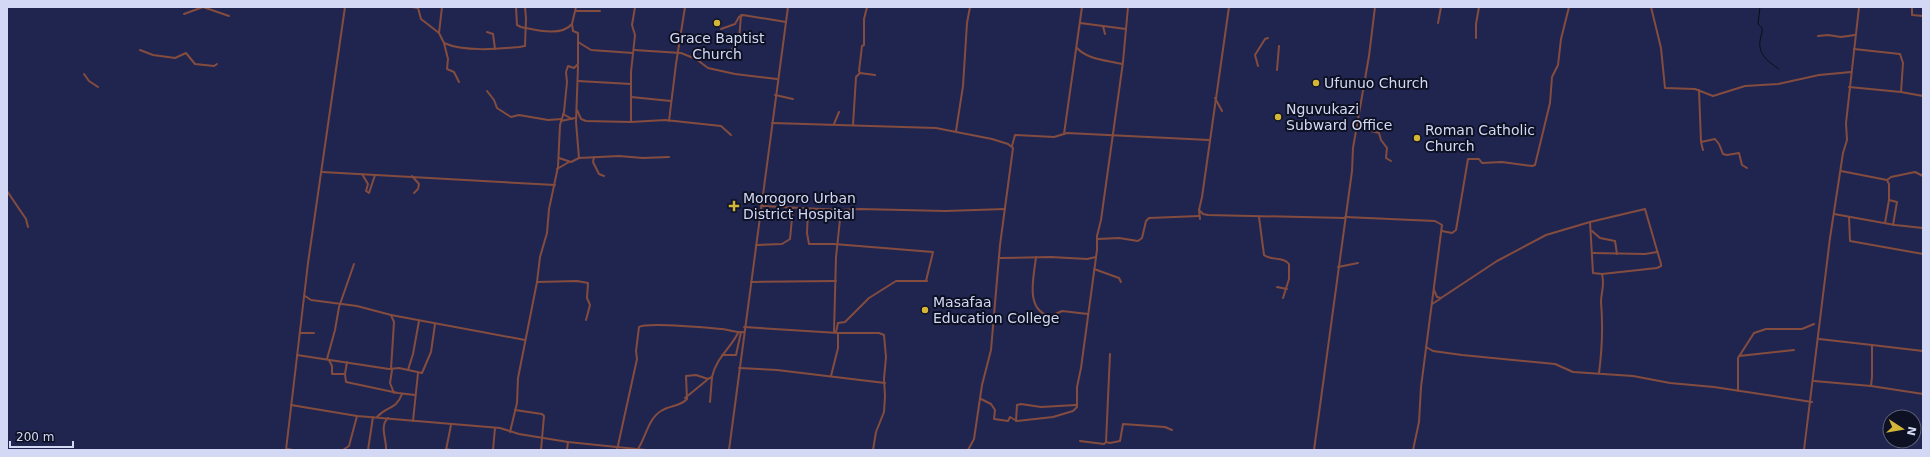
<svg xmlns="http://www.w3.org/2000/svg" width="1930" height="457" font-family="'DejaVu Sans',sans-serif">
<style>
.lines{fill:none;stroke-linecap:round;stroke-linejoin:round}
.stream{stroke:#031216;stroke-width:1}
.minor{stroke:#844c3e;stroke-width:2}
.poi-dot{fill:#d3b635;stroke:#0e1124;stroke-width:1.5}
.labels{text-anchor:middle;stroke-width:4;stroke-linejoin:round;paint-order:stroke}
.poi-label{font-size:14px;fill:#d3d9f4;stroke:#0e1124;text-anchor:start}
</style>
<rect width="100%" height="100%" fill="#202550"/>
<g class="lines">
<path class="stream" d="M1760,7L1758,24L1762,28C1763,33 1760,37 1760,41C1758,55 1769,62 1779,69"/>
<g class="minor">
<path d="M412,7L418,8L421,19L439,33L444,43C464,52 498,49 519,47L525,46L526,18L525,7"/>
<path d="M516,7L517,25L521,27C536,30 561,37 572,24"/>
<polyline points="1651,7 1661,48 1665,88 1695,89 1713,96 1745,86 1778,84 1819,75 1851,72"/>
<polyline points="1912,7 1912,15 1923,16"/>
<polyline points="576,11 600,11"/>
<polyline points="184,14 203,7 229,16"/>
<polyline points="1080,23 1126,29"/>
<polyline points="1438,23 1441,7"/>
<polyline points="1103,26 1105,34"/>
<polyline points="721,29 735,24 739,17 743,15 786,22"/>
<polyline points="487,32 493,34 495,49"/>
<polyline points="439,33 442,7"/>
<polyline points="1818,36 1828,35 1841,37 1855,35"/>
<polyline points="1476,38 1476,24 1479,7"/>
<polyline points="578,42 591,50 633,53"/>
<polyline points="444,43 448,59 447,69 454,72 459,82"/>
<path d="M1077,48C1088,60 1107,60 1122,64"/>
<polyline points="1854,49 1900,54 1903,63 1901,92 1923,96"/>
<polyline points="140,50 153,55 175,58 186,53 195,64 214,66 217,64"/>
<polyline points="634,50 681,53 696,59 708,68 735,74 777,79"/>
<polyline points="729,53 739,40 741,15"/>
<polyline points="1258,66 1255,55 1265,39 1268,38"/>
<polyline points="1277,70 1279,46"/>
<polyline points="860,73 859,71 862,46 864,45 864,19 867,7"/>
<polyline points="84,74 89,81 98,87"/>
<polyline points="578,81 631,84"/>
<polyline points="1849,87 1901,92"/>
<polyline points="1699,90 1701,142 1715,139 1719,144 1723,154 1727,155 1739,153 1742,165 1747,168"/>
<polyline points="487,91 494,100 497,108 511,117 519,115 548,120 562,119"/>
<polyline points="775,95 793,99"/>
<polyline points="631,97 671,101"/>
<polyline points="1215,98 1222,111"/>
<polyline points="577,110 581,119 586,121 631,122 631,72 635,35 632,25 635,7"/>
<polyline points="563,114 572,119"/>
<polyline points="561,121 575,118"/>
<polyline points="669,121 676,64 685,7"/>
<polyline points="631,122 665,120 721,126 731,135"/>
<polyline points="1358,122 1371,131 1379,133 1381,140 1387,148 1386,158 1391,161"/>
<polyline points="772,123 936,128 992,139 1008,144 1013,148 1000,245 991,350 982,385 974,439 968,450"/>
<polyline points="834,124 839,112"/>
<polyline points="853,125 856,77 860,73 875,75"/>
<polyline points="956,131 963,86 967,23 970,7"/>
<polyline points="1064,134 1082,7"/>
<polyline points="1701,142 1703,150"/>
<polyline points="1012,146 1015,135 1054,137 1067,133 1209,140"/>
<polyline points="594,157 593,162 599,174 604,176"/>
<polyline points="559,158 571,162 579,158 576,122 578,66"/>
<polyline points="579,158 619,156 643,158 669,157"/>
<polyline points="557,169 569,162"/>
<polyline points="1841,171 1887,180 1891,177 1915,172 1923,176"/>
<polyline points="322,172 555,185"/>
<polyline points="362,174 368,184 366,191 369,193 375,175"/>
<polyline points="412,176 419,184 418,189 414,193"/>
<polyline points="1887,180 1889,184 1889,200 1897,202 1893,225"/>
<polyline points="7,191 26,219 28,227"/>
<polyline points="761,206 841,210 860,209 945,211 1005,209"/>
<polyline points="808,209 807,233 809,244 834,244 933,252 926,281"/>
<polyline points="1199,210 1203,214 1208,215 1345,218"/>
<polyline points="1834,214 1895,225 1923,228"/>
<path d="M1259,217L1264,255C1271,261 1283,256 1289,264V279L1283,298"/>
<polyline points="1345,217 1435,221 1442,225 1421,387 1419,422 1413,450"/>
<polyline points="1849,217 1850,241 1923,254"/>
<polyline points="1200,219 1199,210 1202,197 1229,7"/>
<polyline points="1590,222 1645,209 1661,264 1661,266 1657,268 1602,274"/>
<polyline points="1885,223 1889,200"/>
<polyline points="1442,231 1452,233 1456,230 1468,159 1479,159 1482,163 1502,162 1532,166 1535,165 1550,103 1552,77 1558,65 1561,39 1569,7"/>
<polyline points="1592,231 1600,238 1615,241 1617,254"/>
<polyline points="1098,239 1119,238 1138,241 1142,238 1146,221 1149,218 1199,216"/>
<polyline points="756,245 782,244 790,239 793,208"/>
<polyline points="1593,253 1645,254 1657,252"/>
<path d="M1036,257C1034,276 1024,311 1051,316L1062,311L1088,314"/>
<polyline points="1000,258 1051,257 1087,259 1096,257"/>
<polyline points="1338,267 1358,263"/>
<polyline points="1094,269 1119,278 1121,282"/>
<polyline points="537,282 577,281 588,283 587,298 590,305 586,320"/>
<polyline points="751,282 836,281"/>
<polyline points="1277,287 1287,289"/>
<path d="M1434,290L1437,297L1441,298L1497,261L1546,235L1590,222L1593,273L1602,274C1605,286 1601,292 1601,302C1603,325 1602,350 1599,373"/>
<polyline points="305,296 311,300 357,306 391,315 525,340"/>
<polyline points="1432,304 1440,299"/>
<polyline points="744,327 838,333 879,333 884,335 886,357 884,379 885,396 884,412 876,432 873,450"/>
<polyline points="834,332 836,257 841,210"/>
<polyline points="836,332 838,323 845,322 869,298 896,281 927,281"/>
<polyline points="300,333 314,333"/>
<polyline points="1819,339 1872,345 1872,377 1871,386"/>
<polyline points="1872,345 1923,351"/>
<polyline points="1426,347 1433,351 1462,355 1555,364 1573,372 1633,376 1670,383 1714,387 1812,402"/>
<polyline points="297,355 389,369 399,368 422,373 431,352 435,324"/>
<polyline points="722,355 736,355 741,332"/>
<polyline points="1739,356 1794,350"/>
<polyline points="327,359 335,330 339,307 354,264"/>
<polyline points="329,360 332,366 332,374 345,374"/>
<polyline points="347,362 345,374 346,382 398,393 415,395"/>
<polyline points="739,368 777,370 885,383"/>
<polyline points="391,369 394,322 391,315"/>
<polyline points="392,370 390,383 394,393"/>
<polyline points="408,370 413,354 419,321"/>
<polyline points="831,376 838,348 838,333"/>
<polyline points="1814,381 1871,386 1923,394"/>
<polyline points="1738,391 1738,358 1754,333 1766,329 1802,329 1814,324"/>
<polyline points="685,398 707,380"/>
<polyline points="981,399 991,404 995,410 994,419 1008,421 1010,417 1017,421 1053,417 1073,411 1077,407 1077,387 1081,368 1097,250 1097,236 1101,220 1123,62 1128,7"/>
<polyline points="710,402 712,377"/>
<polyline points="291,405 357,416 500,428 519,434 568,442 646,450"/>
<polyline points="515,410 542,414 544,416 541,450"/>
<path d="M377,417C387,406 396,410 402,394"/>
<polyline points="413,421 418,373"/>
<polyline points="1016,421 1017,405 1021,404 1041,407 1076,405"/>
<polyline points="510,432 517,403 518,378 537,282 540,257 547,233 549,209 558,167 560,125 564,112 567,82 566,72 568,66 574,68 578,64 578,33 573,31 572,24 576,7"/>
<polyline points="1080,441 1104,444 1106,442 1110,354"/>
<polyline points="1106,442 1110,443 1120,441 1123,424 1165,427 1172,430"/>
<polyline points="287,449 293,450"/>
<polyline points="446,449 451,450"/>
<path d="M638,449C646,437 648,419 661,411C669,405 680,407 687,399L686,376L696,375L708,379L712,377C716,358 730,349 738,333"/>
<polyline points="286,450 308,263 345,7"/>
<polyline points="343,450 349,446 357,416"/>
<polyline points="368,450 373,417"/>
<path d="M386,450C387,440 379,426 388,418"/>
<polyline points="446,450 451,425"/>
<polyline points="493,450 495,428"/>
<polyline points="567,450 568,442"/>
<path d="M617,450L637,359L636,351L639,327C647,322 710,328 722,329C730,330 736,333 744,332"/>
<polyline points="729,450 788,7"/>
<polyline points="1314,450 1352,171 1353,148 1369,56 1375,7"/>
<polyline points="1804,450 1830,238 1843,153 1847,140 1846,123 1859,7"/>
</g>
</g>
<g class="poi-dot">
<circle cx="717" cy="23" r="4"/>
<circle cx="1316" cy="83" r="4"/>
<circle cx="1278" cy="117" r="4"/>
<circle cx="1417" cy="138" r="4"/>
<path d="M732 200h4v4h4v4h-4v4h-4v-4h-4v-4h4z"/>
<circle cx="925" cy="310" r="4"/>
</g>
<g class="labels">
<g class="poi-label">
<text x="717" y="43" text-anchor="middle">Grace Baptist<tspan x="717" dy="16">Church</tspan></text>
<text x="1324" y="88">Ufunuo Church</text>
<text x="1286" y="114">Nguvukazi<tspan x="1286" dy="16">Subward Office</tspan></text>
<text x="1425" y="135">Roman Catholic<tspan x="1425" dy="16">Church</tspan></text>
<text x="743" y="203">Morogoro Urban<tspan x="743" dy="16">District Hospital</tspan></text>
<text x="933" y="307">Masafaa<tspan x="933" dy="16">Education College</tspan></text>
</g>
</g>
<rect width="1930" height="457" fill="none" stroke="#d3d9f4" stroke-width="16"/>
<g transform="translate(1902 429) rotate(102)"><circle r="19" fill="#0e1124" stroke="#5d6177"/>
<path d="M0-3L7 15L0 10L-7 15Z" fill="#d3b635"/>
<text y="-6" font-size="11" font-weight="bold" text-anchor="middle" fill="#d3d9f4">N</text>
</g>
<path d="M10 441v6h63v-6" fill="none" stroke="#d3d9f4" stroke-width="2"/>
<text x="16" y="441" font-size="12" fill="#d3d9f4" stroke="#0e1124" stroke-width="3" paint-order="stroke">200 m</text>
</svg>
